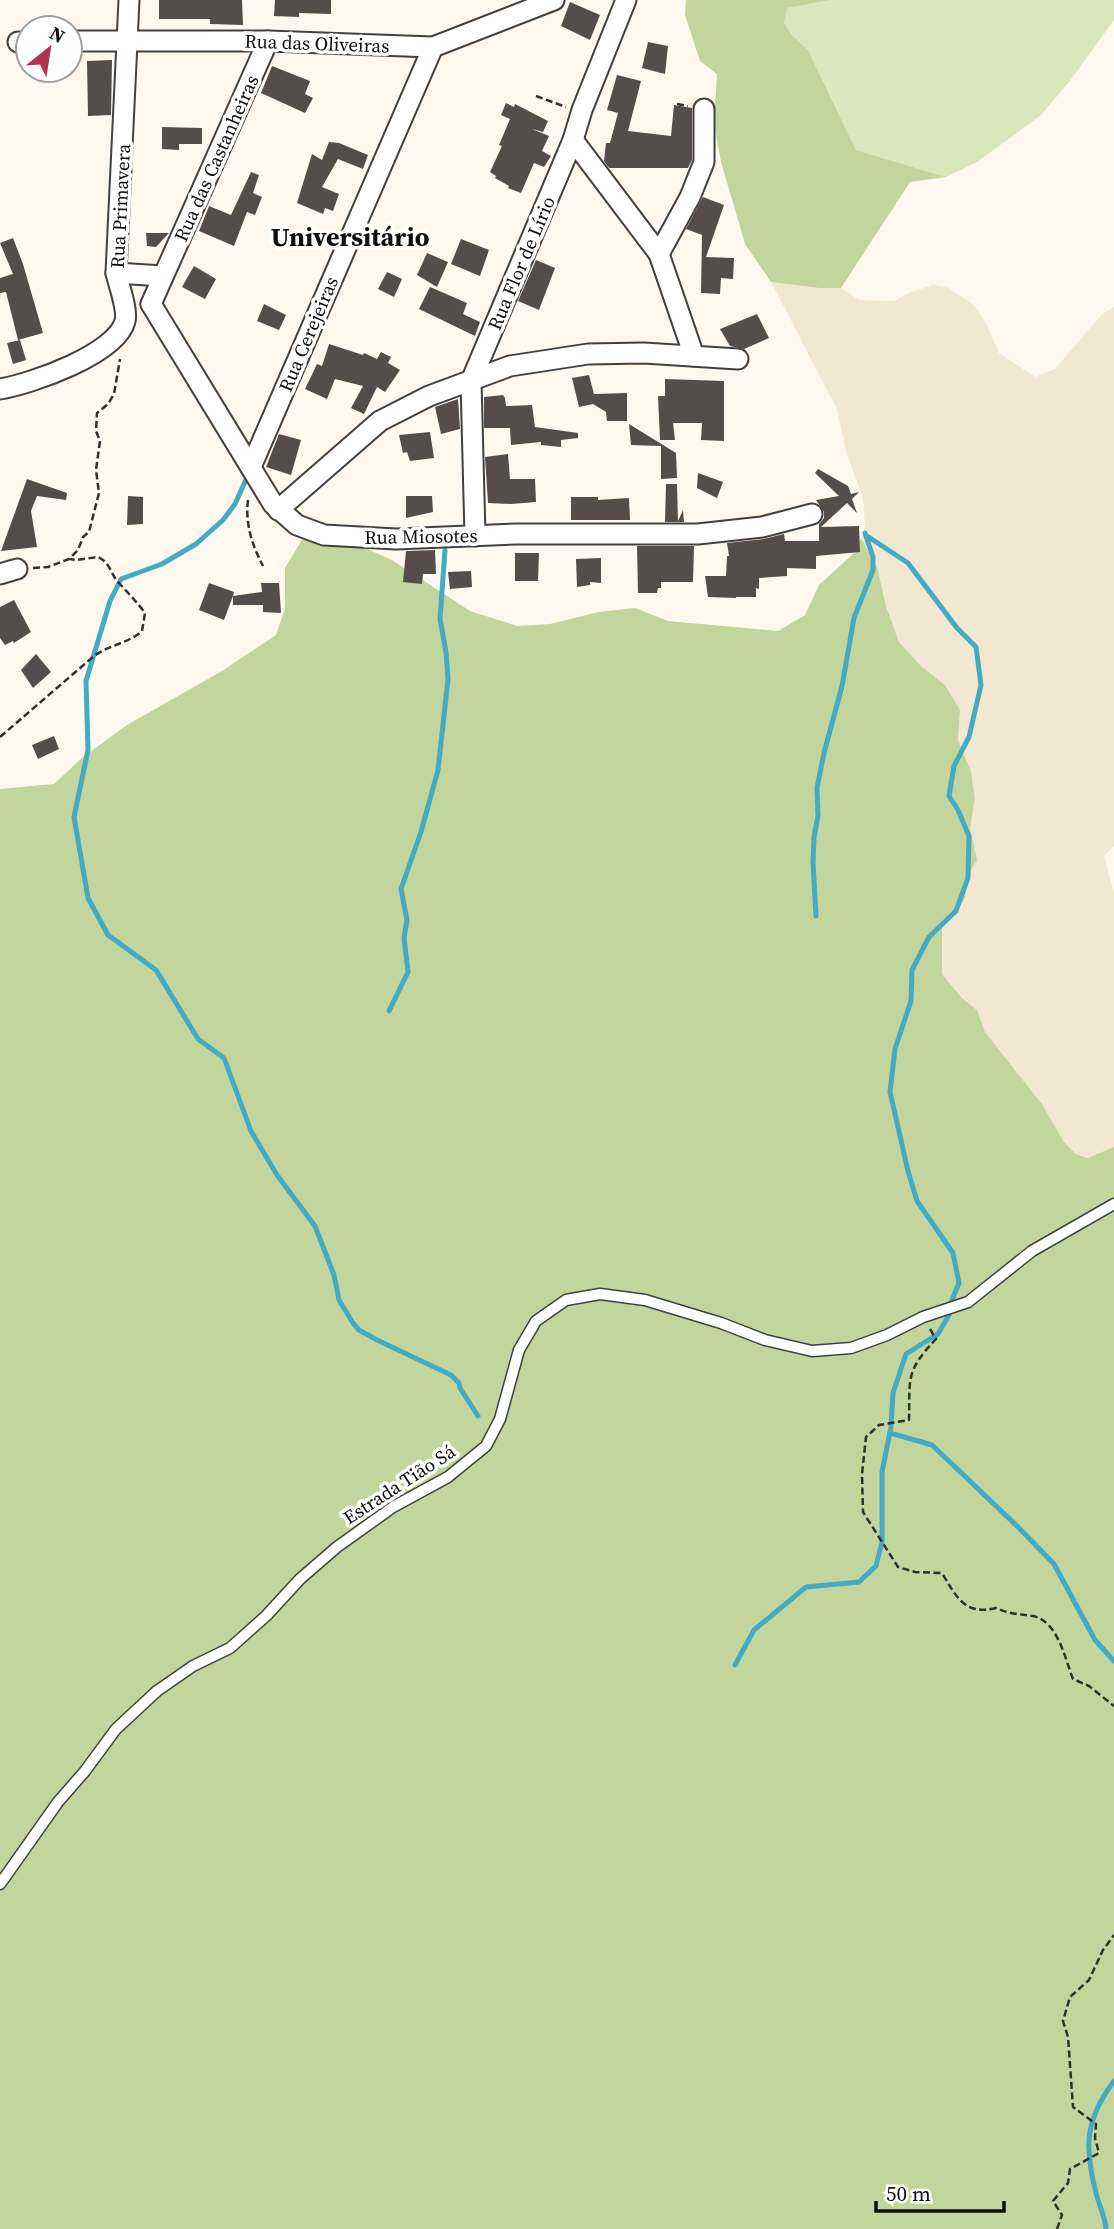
<svg xmlns="http://www.w3.org/2000/svg" width="1114" height="2229" font-family="'Source Serif 4',serif">
<style>
.farmland{fill:#f2e8d1}
.green{fill:#dae6bc}
.forest{fill:#c2d59c}
.lines{fill:none;stroke-linecap:round;stroke-linejoin:round}
.stream{stroke:#45abc2;stroke-width:5}
.building{fill:#554d4b}
.lane-casing{stroke:#414141;stroke-width:13}
.street-casing{stroke:#414141;stroke-width:23}
.path{stroke:#303030;stroke-width:2.5;stroke-dasharray:7 3.5;stroke-linecap:butt}
.lane{stroke:#fff;stroke-width:10}
.street{stroke:#fff;stroke-width:19}
.labels{text-anchor:middle;stroke-width:7;stroke-linejoin:round;paint-order:stroke}
.street-label{font-size:19px;fill:#0e0e0e;stroke:#fff}
.district-label{font-size:26px;font-weight:bold;fill:#0e0e0e;stroke:#fff}
</style>
<rect width="100%" height="100%" fill="#fef8ef"/>
<polygon class="farmland" points="771,282 819,288 841,288 859,300 894,301 911,292 933,285 949,288 974,305 985,321 999,353 1035,377 1055,369 1101,315 1114,307 1114,846 1104,856 1114,893 1114,1147 1109,1150 1088,1158 1076,1154 1064,1142 1042,1104 985,1032 977,1010 962,998 942,974 942,926 954,915 965,898 967,877 977,860 970,828 975,799 971,771 958,740 960,710 945,685 921,666 899,642 886,606 877,567 861,538 865,527 863,498 846,452 837,409"/>
<polygon class="green" points="831,0 1114,0 1114,20 1069,82 1041,115 977,162 946,177 856,150 808,50 792,35 784,23 787,8"/>
<g class="forest">
<polygon points="686,0 831,0 787,8 784,23 792,35 808,50 856,150 946,177 910,182 841,288 819,288 771,282 745,244 721,162 714,124 717,74 700,61 685,15"/>
<polygon points="303,538 345,539 392,560 470,611 518,626 550,624 599,612 635,608 668,621 778,631 805,615 819,585 854,553 861,538 877,567 886,606 899,642 921,666 945,685 960,710 958,740 971,771 975,799 970,828 977,860 967,877 965,898 954,915 942,926 942,974 962,998 977,1010 985,1032 1042,1104 1064,1142 1076,1154 1088,1158 1114,1147 1114,2229 0,2229 0,789 54,784 83,757 127,725 222,671 276,635 285,608 285,568"/>
</g>
<g class="lines">
<g class="stream">
<polyline points="248,475 235,504 223,520 196,544 162,564 121,579 110,601 86,681 88,750 74,817 88,898 108,935 156,970 198,1039 224,1058 251,1131 277,1175 315,1226 334,1275 339,1300 353,1323 359,1330 377,1340 451,1375 459,1383 460,1388 478,1416"/>
<polyline points="816,916 813,863 814,837 818,816 817,788 824,753 842,686 854,618 873,570 873,557 865,533"/>
<polyline points="389,1011 408,972 404,938 407,920 401,889 421,832 438,770 448,679 446,652 440,619 445,550"/>
<polyline points="890,1433 932,1445 1017,1526 1054,1564 1095,1640 1114,1661"/>
<polyline points="735,1665 754,1630 806,1587 859,1582 876,1566 882,1542 882,1472 891,1427 893,1393 906,1354 938,1334 949,1315 948,1310 959,1283 953,1253 917,1201 908,1171 890,1092 895,1049 911,1001 912,970 929,937 956,911 968,878 969,836 958,810 949,796 954,766 969,737 981,685 976,647 957,628 908,563 867,536"/>
<path d="M1106,2229C1105,2216 1099,2205 1096,2193C1084,2146 1085,2120 1114,2081"/>
</g>
</g>
<g class="building">
<polygon points="159,0 242,0 243,25 210,24 210,19 159,19"/>
<polygon points="275,0 331,0 331,14 299,13 299,17 274,16"/>
<polygon points="570,2 600,15 590,40 561,26"/>
<polygon points="648,42 668,46 665,74 642,68"/>
<polygon points="112,60 111,115 88,116 87,61"/>
<polygon points="272,66 310,81 305,94 313,98 305,113 261,93"/>
<polygon points="617,75 641,81 628,131 671,136 674,105 692,108 692,160 688,168 609,168 604,161 606,143 610,143 618,113 607,110"/>
<polygon points="506,103 514,107 515,104 548,121 543,132 532,129 549,136 542,151 551,156 544,167 534,163 521,193 508,188 509,186 495,178 496,176 490,172 502,146 499,145 510,119 501,115"/>
<polygon points="162,127 202,128 202,144 179,144 179,150 162,149"/>
<polygon points="329,142 339,143 368,155 363,169 338,159 322,187 339,194 333,211 325,208 323,214 297,203 312,154 322,160"/>
<polygon points="251,172 259,175 253,193 262,197 255,215 247,212 234,246 199,231 209,206 231,215"/>
<polygon points="703,197 724,205 706,257 734,258 733,279 721,278 720,294 701,293 702,235 686,229"/>
<polygon points="146,233 169,233 156,247 147,246"/>
<polygon points="13,238 23,264 43,333 18,340 6,292 0,293 0,278 13,274 0,243"/>
<polygon points="461,239 489,250 480,276 451,264"/>
<polygon points="427,253 448,262 437,287 417,275"/>
<polygon points="536,260 555,268 539,310 518,301"/>
<polygon points="194,266 216,279 205,299 182,287"/>
<polygon points="387,272 402,279 394,297 378,289"/>
<polygon points="430,287 467,303 463,314 480,322 475,336 419,309"/>
<polygon points="264,304 286,315 279,330 257,321"/>
<polygon points="757,314 769,338 744,349 730,346 720,329"/>
<polygon points="20,340 26,360 13,364 7,343"/>
<polygon points="329,344 363,355 364,353 377,359 381,352 391,357 388,363 400,370 385,392 377,387 364,414 351,408 363,386 335,379 327,399 305,389 317,364 322,366"/>
<polygon points="589,375 594,394 627,393 627,421 607,421 606,412 593,404 579,407 572,378"/>
<polygon points="665,379 724,381 724,441 701,440 702,423 673,423 675,440 660,440 658,396 665,396"/>
<polygon points="503,395 505,398 506,406 532,405 535,427 578,433 578,438 561,440 561,447 541,445 541,442 511,445 510,428 484,428 484,397"/>
<polygon points="458,399 460,429 441,434 435,407"/>
<polygon points="629,424 676,453 677,478 661,479 661,446 631,445"/>
<polygon points="430,432 434,458 410,461 407,452 403,453 399,435"/>
<polygon points="279,434 301,440 291,475 266,467"/>
<polygon points="508,454 510,479 535,479 536,502 511,504 488,503 485,457"/>
<polygon points="818,469 848,486 851,494 859,492 852,499 857,513 847,503 821,527 859,526 860,552 816,556 816,569 787,568 787,576 759,578 759,589 756,588 756,597 736,597 736,598 708,597 705,576 726,576 727,556 729,556 727,543 764,539 784,534 785,541 819,541 819,524 824,518 824,512 816,500 839,496 815,473"/>
<polygon points="698,473 723,482 717,498 697,488"/>
<polygon points="27,479 67,493 66,500 37,496 31,511 37,547 1,551"/>
<polygon points="666,484 677,484 678,521 683,510 684,522 665,522"/>
<polygon points="128,496 143,497 143,524 127,525"/>
<polygon points="406,496 432,496 433,512 406,518"/>
<polygon points="571,497 598,497 598,500 629,498 630,520 571,520"/>
<polygon points="637,546 694,546 693,582 661,582 661,588 658,588 657,593 638,593"/>
<polygon points="435,550 436,574 423,574 422,584 403,582 406,551"/>
<polygon points="515,553 539,553 538,581 515,581"/>
<polygon points="601,558 601,583 590,582 590,585 577,587 576,559"/>
<polygon points="471,571 472,587 450,589 448,572"/>
<polygon points="209,583 234,592 233,596 262,592 261,583 279,583 281,613 263,612 263,605 233,605 233,596 224,620 199,610"/>
<polygon points="14,600 31,632 14,643 13,641 5,645 0,638 0,607"/>
<polygon points="36,654 51,672 33,688 21,670"/>
<polygon points="54,736 59,749 38,759 32,745"/>
</g>
<g class="lines">
<defs>
<polyline id="lane" points="0,1884 58,1802 85,1771 116,1729 157,1691 193,1666 230,1648 266,1616 300,1579 337,1547 393,1507 448,1477 486,1446 500,1419 519,1350 536,1321 566,1300 600,1294 645,1300 721,1323 765,1340 812,1351 851,1348 887,1335 923,1317 968,1302 1032,1251 1114,1204"/>
<g id="street">
<polyline points="70,41 268,41 433,47 554,0"/>
<polyline points="18,42 28,42"/>
<polyline points="573,140 659,254 694,356"/>
<polyline points="659,254 690,197 704,162 704,109"/>
<polyline points="116,273 163,276"/>
<polyline points="151,304 273,504 297,525 324,535 396,539 516,534 698,534 762,527 812,514"/>
<polyline points="151,304 268,41"/>
<path d="M0,389C31,384 117,354 125,321C128,310 119,286 116,273L129,0"/>
<polyline points="251,467 433,47"/>
<polyline points="278,510 380,421 429,396 510,366 588,354 644,353 738,359"/>
<polyline points="475,536 471,381 573,140 582,110 626,0"/>
<polyline points="0,574 17,569"/>
</g>
</defs>
<use href="#lane" class="lane-casing"/>
<use href="#street" class="street-casing"/>
<g class="path">
<polyline points="536,96 566,107"/>
<polyline points="677,104 688,106"/>
<path d="M248,500C245,524 252,545 263,566"/>
<polyline points="33,568 48,567 69,559 78,550 83,537 89,532 99,493 96,470 100,441 96,431 97,413 108,404 114,394 120,359"/>
<path d="M0,737L94,656C109,645 129,643 142,631L145,613C137,602 128,593 119,583C110,574 111,563 98,557L77,560L70,559"/>
<path d="M930,1329L936,1339C905,1372 910,1378 909,1420L879,1425L866,1437L862,1474L863,1512L898,1567L915,1572L942,1573C956,1596 964,1616 996,1608C1009,1614 1019,1614 1033,1616C1058,1621 1065,1659 1073,1679L1089,1686L1114,1706"/>
<polyline points="1057,2229 1062,2215 1053,2201 1068,2183 1070,2169 1099,2153 1095,2138 1096,2124 1073,2107 1068,2037 1063,2021 1070,1997 1089,1980 1103,1950 1114,1935"/>
</g>
<use href="#lane" class="lane"/>
<use href="#street" class="street"/>
</g>
<g class="labels">
<g class="street-label">
<text transform="translate(317 43) rotate(2)" y="7">Rua das Oliveiras</text>
<text transform="translate(216 158) rotate(-66)" y="7">Rua das Castanheiras</text>
<text transform="translate(120 206) rotate(-87)" y="7">Rua Primavera</text>
<text transform="translate(521 263) rotate(-67)" y="7">Rua Flor de Lírio</text>
<text transform="translate(308 334) rotate(-67)" y="7">Rua Cerejeiras</text>
<text transform="translate(421 536) rotate(-1)" y="7">Rua Miosotes</text>
<text transform="translate(399 1484) rotate(-33)" y="7">Estrada Tião Sá</text>
</g>
<g class="district-label">
<text x="350" y="246">Universitário</text>
</g>
</g>
<g transform="translate(49 49) rotate(30)"><circle r="33" fill="#ffffff" stroke="#9f9f9f" stroke-width="2"/>
<path d="M0-5L12 26L0 18L-12 26Z" fill="#b23153"/>
<text y="-10" font-size="19" font-weight="bold" text-anchor="middle" fill="#0e0e0e">N</text>
</g>
<path d="M876 2201v10h128v-10" fill="none" stroke="#0e0e0e" stroke-width="3.5"/>
<text x="886" y="2201" font-size="21" fill="#0e0e0e" stroke="#ffffff" stroke-width="5" paint-order="stroke">50 m</text>
</svg>
